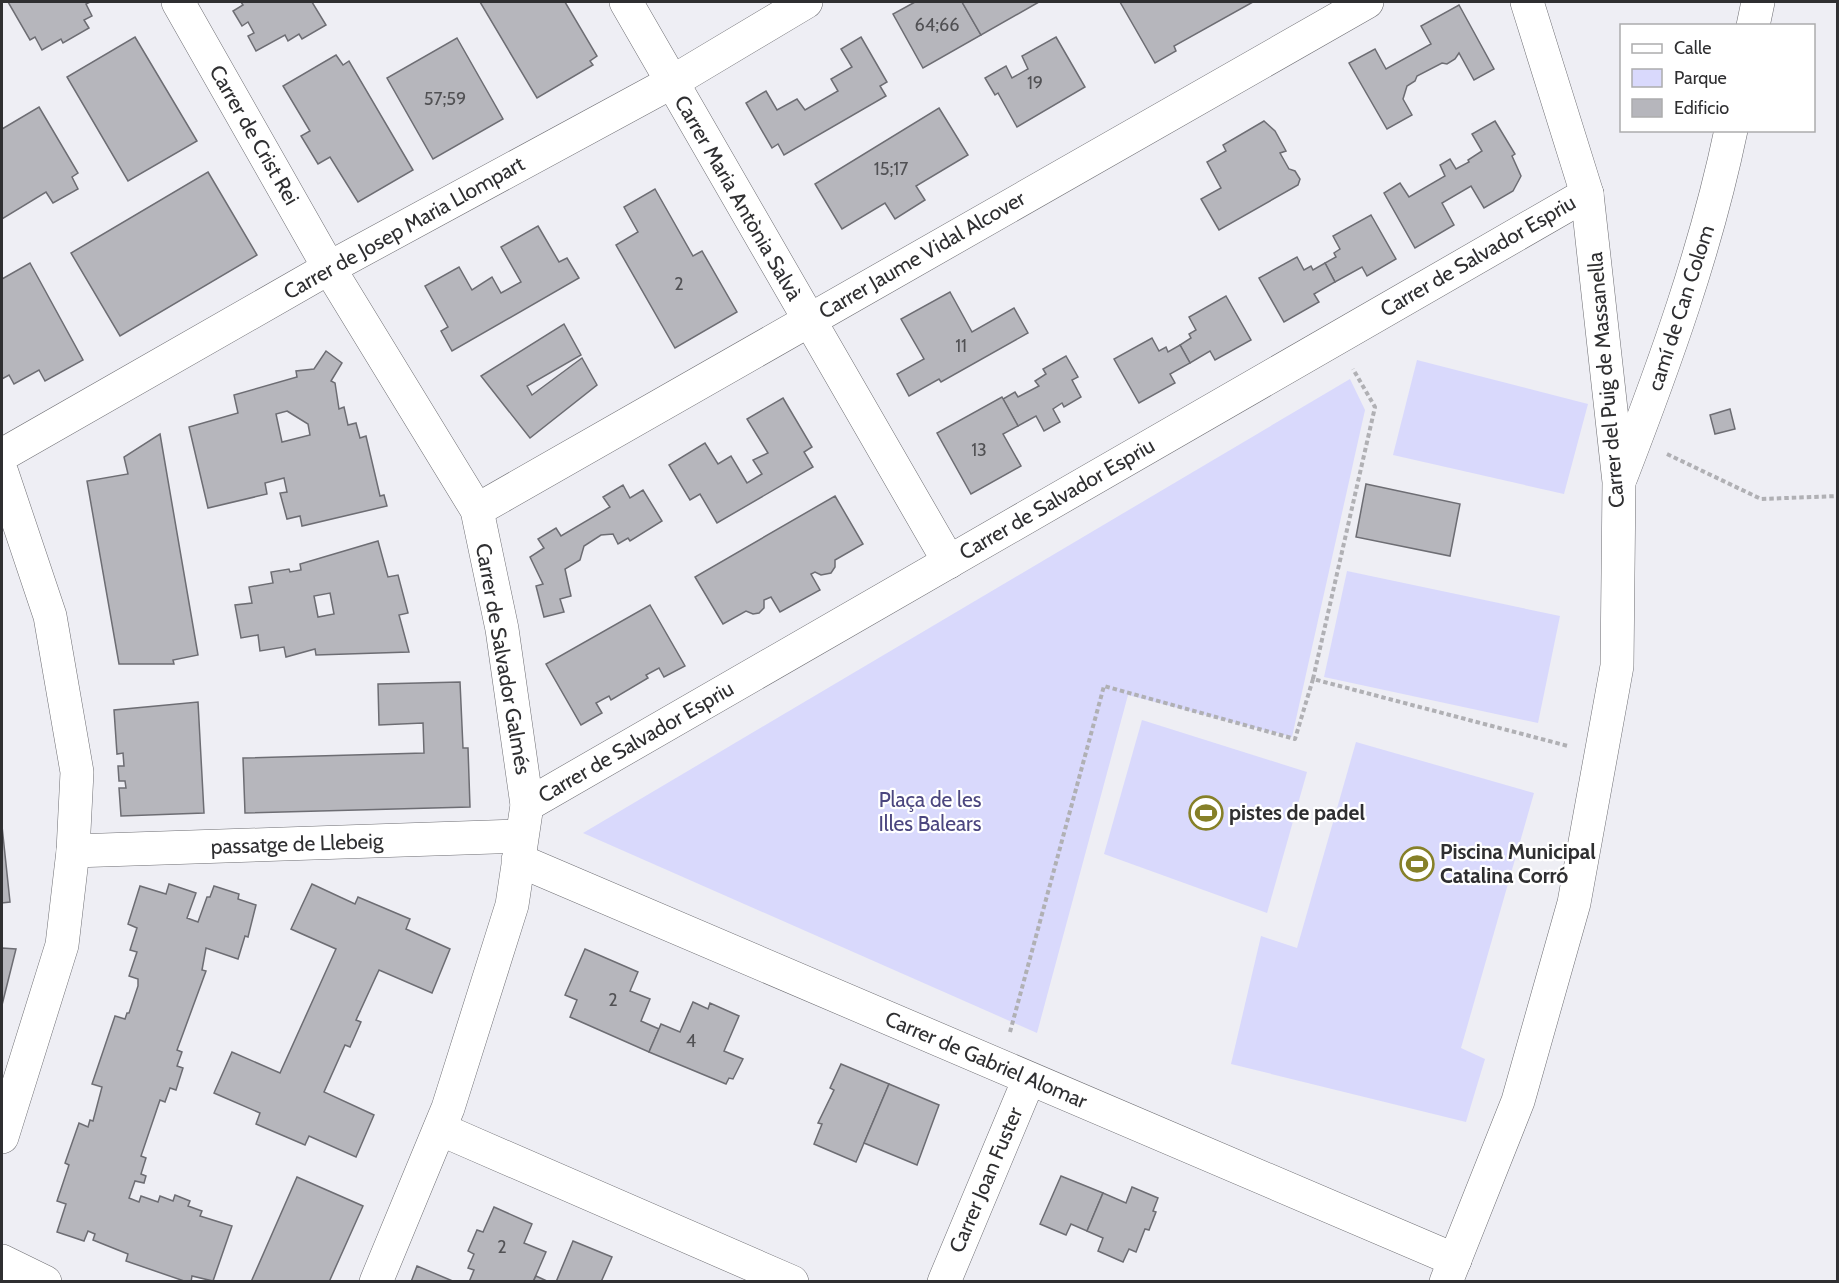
<svg xmlns="http://www.w3.org/2000/svg" width="1839" height="1283" font-family="Cabin,sans-serif">
<style>
.green{fill:#d9d9fc}
.building{fill:#b6b6bc;stroke:#6d6d73;stroke-width:1.5;fill-rule:evenodd}
.lines{fill:none;stroke-linecap:round;stroke-linejoin:round}
.street-casing{stroke:#6e6e73;stroke-width:34}
.path{stroke:#b0b0b4;stroke-width:4;stroke-dasharray:4.5 3;stroke-linecap:butt}
.street{stroke:#fff;stroke-width:33}
.labels{text-anchor:middle;stroke-width:4.5;stroke-linejoin:round;paint-order:stroke}
.number-label{font-size:18px;fill:#515154}
.street-label{font-size:21px;fill:#2f2f31;stroke:#fff}
.park-label{font-size:21px;fill:#4b467f;stroke:#fff}
.poi-label{font-size:21px;font-weight:bold;fill:#2f2f31;stroke:#fff;text-anchor:start}
</style>
<rect width="100%" height="100%" fill="#eeeef4"/>
<g class="green">
<polygon points="1417,360 1588,404 1564,494 1393,455"/>
<polygon points="1350,379 1365,410 1292,737 1128,695 1037,1033 583,833"/>
<polygon points="1347,571 1560,616 1538,723 1324,677"/>
<polygon points="1142,720 1307,772 1267,913 1104,854"/>
<polygon points="1356,742 1534,793 1461,1048 1485,1059 1466,1122 1231,1064 1261,936 1297,948"/>
</g>
<g class="building">
<polygon points="8,2 90,2 86,4 92,16 84,20 89,28 63,43 61,39 42,50 35,37 30,40"/>
<polygon points="241,2 312,2 326,25 302,39 299,34 288,41 285,35 256,51 248,36 254,33 248,22 242,26 233,11 243,5"/>
<polygon points="480,2 565,2 597,56 590,61 593,65 537,98"/>
<polygon points="915,2 962,2 981,35 923,68 893,14"/>
<polygon points="962,2 1039,2 981,35"/>
<polygon points="1120,2 1253,2 1174,46 1176,51 1155,63"/>
<polygon points="1459,5 1494,69 1474,80 1459,53 1455,59 1447,64 1442,63 1417,76 1415,81 1407,86 1403,99 1412,115 1387,129 1349,63 1375,49 1386,69 1431,44 1421,26"/>
<polygon points="135,37 197,141 128,181 67,77"/>
<polygon points="861,37 887,82 880,86 886,96 784,155 778,144 772,148 746,103 766,91 777,110 797,99 805,110 838,91 831,79 852,67 841,49"/>
<polygon points="1056,37 1085,87 1017,127 998,93 995,95 985,78 1006,66 1012,78 1028,69 1022,56"/>
<polygon points="457,38 503,119 433,159 387,78"/>
<polygon points="336,55 343,65 349,61 413,170 358,202 330,157 318,164 301,136 310,131 283,86"/>
<polygon points="39,107 78,173 72,177 78,189 53,203 46,192 2,219 2,129"/>
<polygon points="939,108 968,155 916,186 925,200 895,219 885,203 842,229 815,184"/>
<polygon points="1264,121 1275,131 1286,151 1280,153 1289,169 1295,171 1300,179 1298,185 1219,230 1201,199 1221,188 1207,162 1226,151 1223,145"/>
<polygon points="1495,121 1515,154 1512,156 1521,176 1513,191 1484,208 1471,186 1442,203 1454,225 1415,248 1384,193 1400,183 1409,197 1445,176 1440,165 1450,159 1456,169 1469,162 1468,160 1482,151 1472,134"/>
<polygon points="208,172 257,255 120,336 71,253"/>
<polygon points="655,189 693,256 702,251 737,312 675,348 616,245 638,232 624,207"/>
<polygon points="1371,215 1396,259 1367,276 1362,267 1335,282 1325,263 1336,257 1334,253 1340,249 1333,236"/>
<polygon points="538,226 559,262 567,258 579,278 452,351 441,331 448,327 425,286 459,267 472,290 492,277 501,293 521,282 501,247"/>
<polygon points="1297,257 1304,270 1311,266 1313,270 1325,263 1335,282 1314,294 1319,302 1284,322 1259,278"/>
<polygon points="30,263 83,360 45,381 39,370 14,384 9,375 2,379 2,279"/>
<polygon points="950,292 972,332 1014,308 1028,333 941,382 939,379 909,396 897,374 924,359 901,319"/>
<polygon points="1226,296 1251,340 1215,360 1210,351 1190,363 1180,345 1191,338 1189,334 1196,330 1189,317"/>
<polygon points="564,324 581,355 527,386 532,395 582,358 597,385 530,438 481,376"/>
<polygon points="1152,338 1159,351 1166,347 1168,352 1180,345 1190,363 1170,374 1175,383 1139,403 1114,359"/>
<path d="M326,351L342,363L331,381L335,383L339,409L344,407L348,425L356,423L360,438L366,436L380,496L384,495L387,506L302,526L300,516L287,519L280,493L287,492L284,478L265,483L267,494L208,508L189,427L238,413L234,395L297,377L296,371L314,369ZM287,411L308,424L310,435L282,442L276,414Z"/>
<polygon points="1066,356 1078,377 1072,380 1081,397 1064,407 1062,403 1053,409 1060,422 1044,431 1036,416 1018,426 1003,399 1015,392 1018,397 1039,386 1035,381 1046,374 1043,369"/>
<polygon points="1002,397 1018,426 1003,434 1021,466 971,494 937,433"/>
<polygon points="783,398 812,447 804,452 813,467 717,523 700,494 690,500 669,465 705,443 718,464 731,456 747,483 762,474 753,460 768,453 747,419"/>
<polygon points="1730,409 1735,429 1715,434 1710,415"/>
<polygon points="160,434 198,655 173,660 174,664 119,664 87,481 128,474 124,457"/>
<polygon points="1366,484 1460,504 1450,556 1356,537"/>
<polygon points="623,485 630,498 643,490 662,521 630,541 628,538 618,544 613,534 601,535 584,546 580,560 565,569 571,596 560,599 564,612 544,617 536,586 543,584 530,557 544,548 538,539 556,528 561,536 610,507 603,497"/>
<polygon points="835,496 863,544 835,560 835,567 831,573 821,575 815,572 811,574 820,590 780,612 771,597 764,600 764,608 759,613 753,614 746,611 723,624 695,577"/>
<path d="M378,541L388,577L398,575L408,613L399,615L409,652L316,655L315,649L286,657L284,647L260,651L258,635L241,638L235,605L252,603L249,587L273,583L271,572L289,569L290,572L301,570L300,564ZM330,593L334,614L318,617L314,596Z"/>
<polygon points="650,605 685,666 664,677 659,668 646,675 648,678 611,700 609,696 596,703 602,713 581,725 546,664"/>
<polygon points="460,682 463,748 468,748 470,807 245,813 243,758 424,753 423,723 379,725 378,684"/>
<polygon points="198,702 204,813 121,816 119,788 126,788 125,781 119,781 118,766 124,766 123,753 117,754 114,710"/>
<polygon points="2,826 10,902 2,903"/>
<polygon points="169,884 196,893 187,918 198,922 207,897 210,897 214,886 239,894 238,899 256,905 248,937 245,936 238,959 206,948 202,970 206,971 177,1050 182,1052 177,1066 183,1068 176,1090 170,1088 165,1102 160,1100 141,1156 146,1158 141,1174 146,1176 144,1183 135,1181 129,1198 139,1202 141,1196 158,1202 160,1196 173,1201 175,1195 190,1201 188,1206 202,1211 200,1216 232,1226 213,1281 192,1276 191,1282 187,1282 126,1261 128,1254 93,1240 95,1234 88,1231 84,1241 57,1232 66,1204 57,1201 69,1165 65,1163 79,1123 88,1127 90,1120 93,1121 102,1087 92,1084 115,1016 125,1019 127,1013 129,1013 138,986 138,979 129,976 137,952 130,950 137,928 128,924 140,886 166,894"/>
<polygon points="312,884 355,904 358,897 410,919 406,929 450,949 432,993 379,970 356,1020 361,1022 350,1047 345,1045 324,1092 374,1115 356,1157 309,1136 305,1145 256,1124 260,1113 214,1093 232,1052 280,1073 336,949 291,929"/>
<polygon points="2,948 16,949 2,1005"/>
<polygon points="585,949 638,972 630,991 650,999 641,1021 659,1029 649,1052 570,1017 577,1000 565,995"/>
<polygon points="693,1002 708,1009 710,1003 739,1016 724,1051 743,1059 733,1079 729,1078 726,1084 649,1052 661,1024 680,1032"/>
<polygon points="841,1064 889,1084 856,1162 814,1144 822,1124 818,1123 834,1090 830,1088"/>
<polygon points="889,1084 939,1105 917,1165 864,1143"/>
<polygon points="1061,1176 1103,1193 1087,1231 1071,1224 1066,1235 1040,1224"/>
<polygon points="297,1177 363,1206 329,1282 251,1282"/>
<polygon points="1132,1187 1158,1198 1153,1211 1156,1212 1149,1230 1145,1229 1136,1252 1129,1249 1123,1262 1098,1251 1103,1238 1087,1231 1103,1193 1126,1203"/>
<polygon points="494,1207 532,1224 524,1243 546,1252 533,1282 469,1282 474,1270 468,1268 474,1254 468,1251 477,1230 483,1232"/>
<polygon points="573,1241 612,1257 601,1282 556,1282"/>
<polygon points="417,1266 455,1282 411,1282"/>
<polygon points="536,1276 549,1282 533,1282"/>
</g>
<g class="lines">
<defs>
<g id="street">
<polyline points="178,2 329,268 477,510 502,629 527,805 512,905 448,1108 376,1282"/>
<polyline points="626,2 949,562"/>
<polyline points="1753,26 1758,2"/>
<polyline points="2,455 329,268 672,82 806,2"/>
<polyline points="2,473 50,616 77,772 73,851 62,945 2,1137"/>
<path d="M1621,477C1665,363 1706,250 1731,130"/>
<polyline points="477,510 1367,2"/>
<polyline points="527,805 1587,194"/>
<polyline points="73,851 521,836"/>
<polyline points="518,860 1455,1260"/>
<polyline points="440,1129 792,1282"/>
<polyline points="2,1261 45,1282"/>
<polyline points="944,1282 1029,1079"/>
<polyline points="1446,1282 1518,1101 1574,903 1617,666 1619,482 1587,194 1527,2"/>
</g>
</defs>
<use href="#street" class="street-casing"/>
<g class="path">
<polyline points="1667,454 1761,499 1838,496"/>
<polyline points="1313,679 1375,407 1353,369"/>
<polyline points="1010,1032 1104,686 1295,739 1313,679 1568,746"/>
</g>
<use href="#street" class="street"/>
</g>
<defs>
<symbol id="stadium-ring" viewBox="-11 -11 22 22"><circle r="9.5" fill="#fff" stroke="#868028" stroke-width="1.5"/><path d="M0-5a6.5 5 0 1 0 0 10a6.5 5 0 1 0 0-10ZM-3.5-1.8h7v3.6h-7Z" fill="#868028"/></symbol>
</defs>
<g fill-rule="evenodd">
<use href="#stadium-ring" x="1187" y="794" width="38" height="38"/>
<use href="#stadium-ring" x="1398" y="845" width="38" height="38"/>
</g>
<g class="labels">
<g class="number-label">
<text x="937" y="31">64;66</text>
<text x="1035" y="89">19</text>
<text x="445" y="105">57;59</text>
<text x="891" y="175">15;17</text>
<text x="679" y="290">2</text>
<text x="961" y="352">11</text>
<text x="979" y="456">13</text>
<text x="613" y="1006">2</text>
<text x="691" y="1047">4</text>
<text x="502" y="1253">2</text>
</g>
<g class="street-label">
<text transform="translate(254 135) rotate(60)" y="7">Carrer de Crist Rei</text>
<text transform="translate(738 198) rotate(60)" y="7">Carrer Maria Antònia Salvà</text>
<text transform="translate(404 228) rotate(-29)" y="7">Carrer de Josep Maria Llompart</text>
<text transform="translate(922 255) rotate(-30)" y="7">Carrer Jaume Vidal Alcover</text>
<text transform="translate(1478 256) rotate(-30)" y="7">Carrer de Salvador Espriu</text>
<text transform="translate(1681 308) rotate(-72)" y="7">camí de Can Colom</text>
<text transform="translate(1606 380) rotate(-95)" y="7">Carrer del Puig de Massanella</text>
<text transform="translate(1057 499) rotate(-30)" y="7">Carrer de Salvador Espriu</text>
<text transform="translate(503 659) rotate(80)" y="7">Carrer de Salvador Galmés</text>
<text transform="translate(636 742) rotate(-30)" y="7">Carrer de Salvador Espriu</text>
<text transform="translate(297 844) rotate(-2)" y="7">passatge de Llebeig</text>
<text transform="translate(986 1060) rotate(23)" y="7">Carrer de Gabriel Alomar</text>
<text transform="translate(986 1180) rotate(-67)" y="7">Carrer Joan Fuster</text>
</g>
<g class="park-label">
<text x="930" y="807">Plaça de les<tspan x="930" dy="24">Illes Balears</tspan></text>
</g>
<g class="poi-label">
<text x="1229" y="820">pistes de padel</text>
<text x="1440" y="859">Piscina Municipal<tspan x="1440" dy="24">Catalina Corró</tspan></text>
</g>
</g>
<rect width="1839" height="1283" fill="none" stroke="#2f2f31" stroke-width="6"/>
<rect x="1620" y="24" width="195" height="108" fill="#ffffff" stroke="#acacad" stroke-width="1.5"/>
<rect x="1632" y="44" width="30" height="9" fill="#ffffff" stroke="#acacad" stroke-width="1.5"/>
<text x="1674" y="54" font-size="18" fill="#2f2f31">Calle</text>
<rect x="1632" y="69" width="30" height="18" fill="#d9d9fc" stroke="#acacad" stroke-width="1.5"/>
<text x="1674" y="84" font-size="18" fill="#2f2f31">Parque</text>
<rect x="1632" y="99" width="30" height="18" fill="#b6b6bc" stroke="#acacad" stroke-width="1.5"/>
<text x="1674" y="114" font-size="18" fill="#2f2f31">Edificio</text>
</svg>
